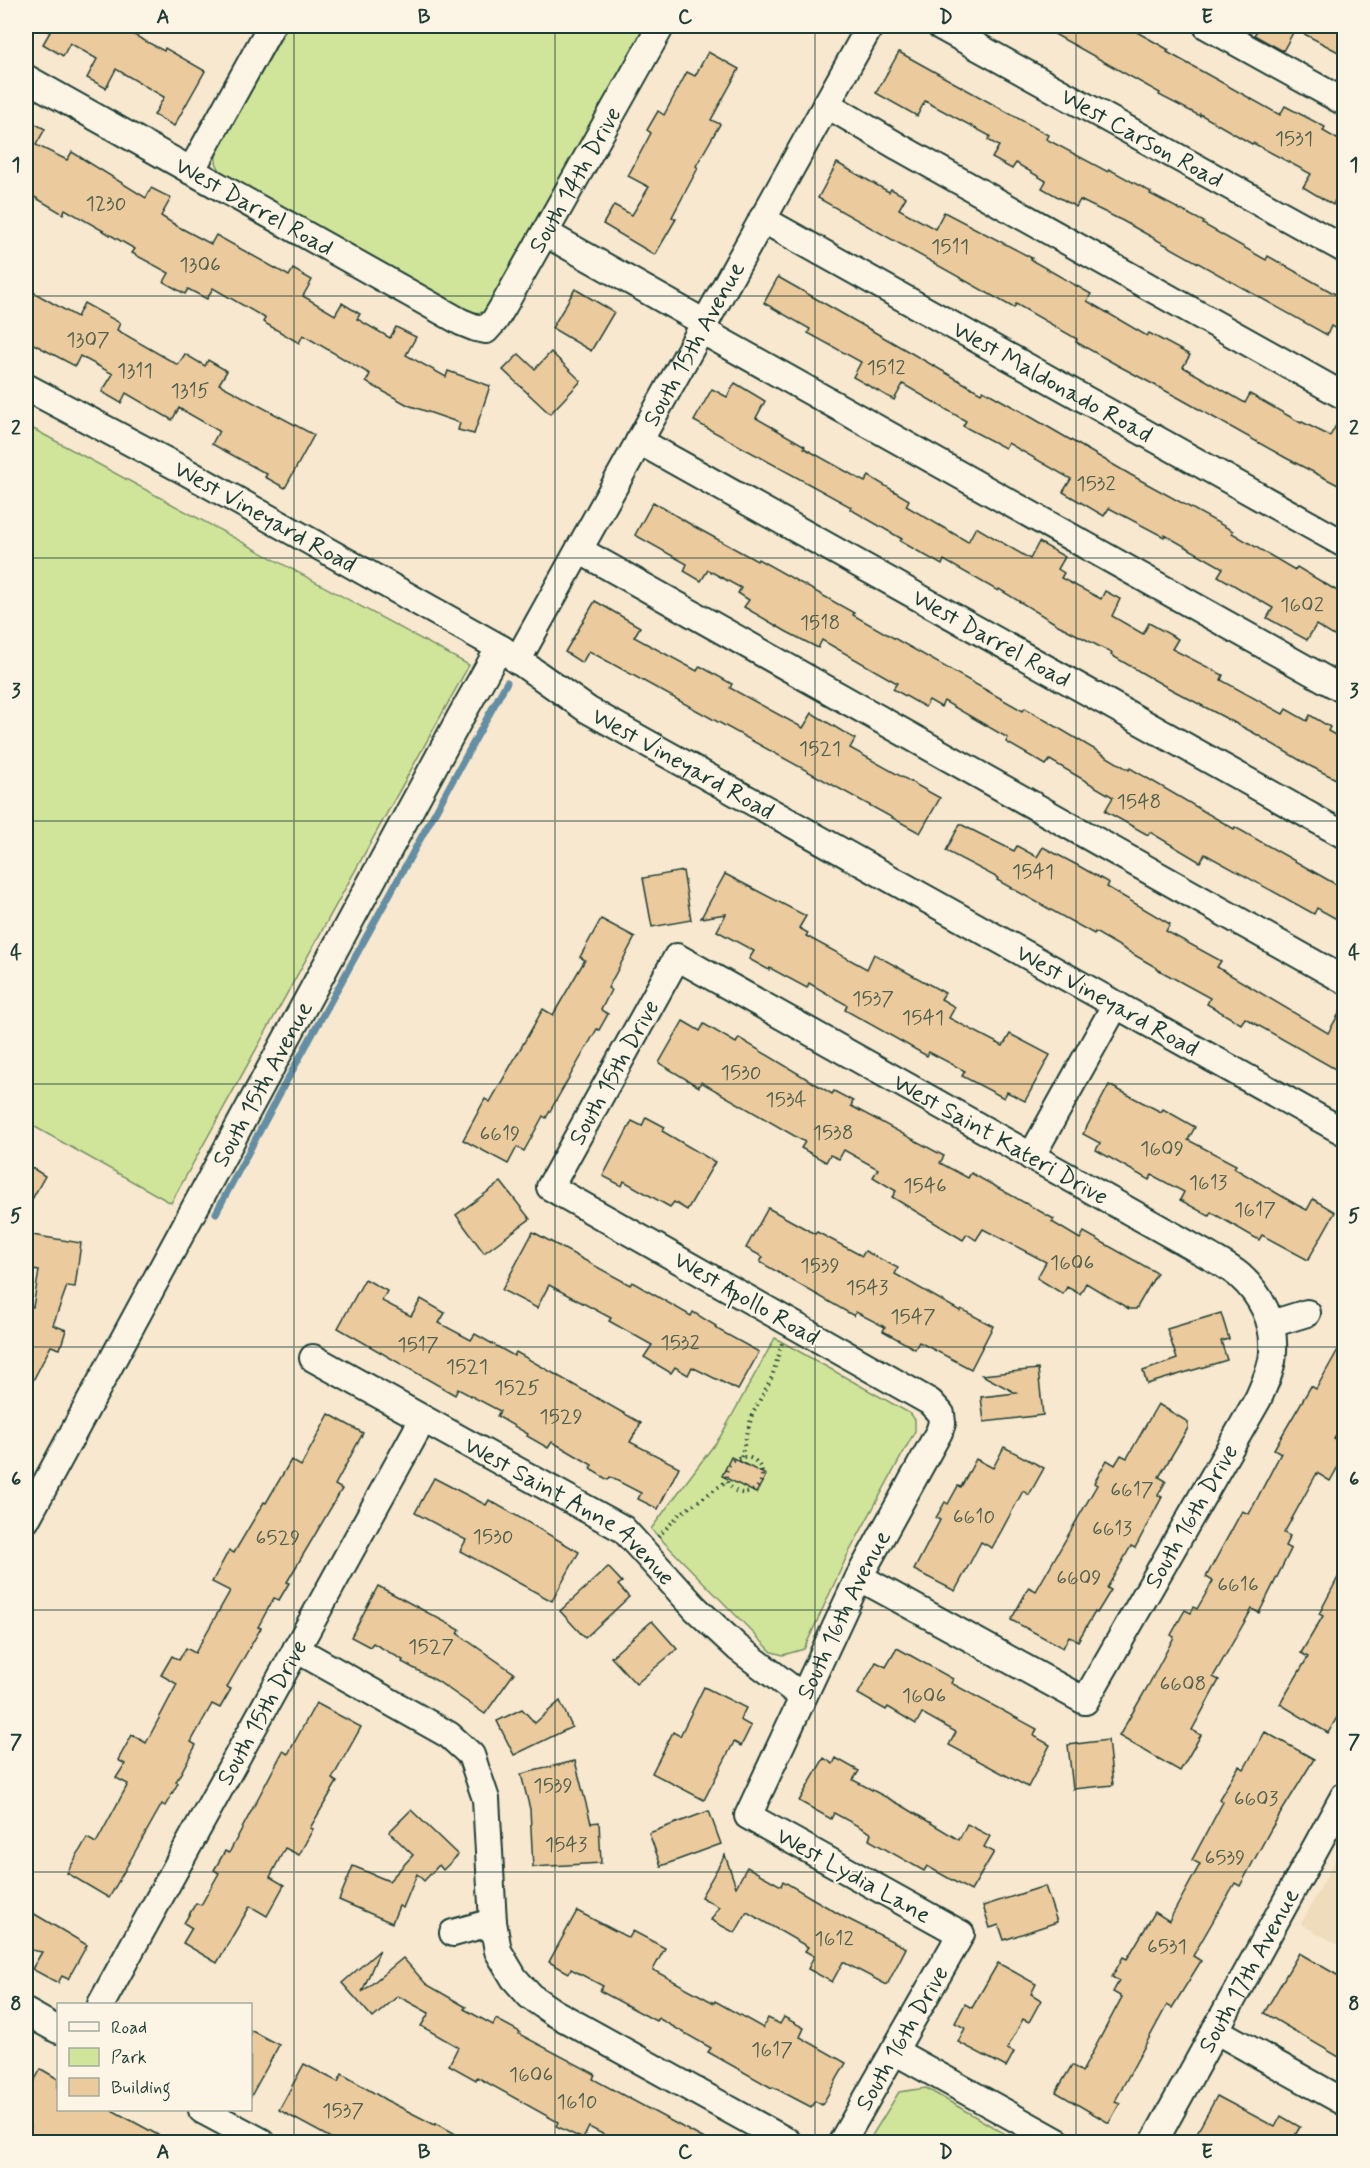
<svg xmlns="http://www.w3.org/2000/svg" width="1370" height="2168" font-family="Mynerve,sans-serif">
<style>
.built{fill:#efdcbd}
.green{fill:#d1e59a;stroke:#789167;stroke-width:1.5}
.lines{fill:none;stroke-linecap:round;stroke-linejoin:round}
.stream{stroke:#648ea4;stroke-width:7}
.building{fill:#ebcb9d;stroke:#1f3d34;stroke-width:1.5}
.minor-casing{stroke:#1f3d34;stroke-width:30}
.path{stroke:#1f3d34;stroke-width:4;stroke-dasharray:1.5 4.5;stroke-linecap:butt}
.minor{stroke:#fcf5e5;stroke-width:26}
.grid{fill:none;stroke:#1f3d34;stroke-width:1.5;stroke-opacity:0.55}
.labels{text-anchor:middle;stroke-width:4.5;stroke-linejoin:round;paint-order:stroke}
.number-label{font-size:21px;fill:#52604e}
.street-label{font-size:24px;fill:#1f3d34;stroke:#fcf5e5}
.neatline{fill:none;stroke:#1f3d34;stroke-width:2}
.grid-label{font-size:20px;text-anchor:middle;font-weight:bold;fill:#1f3d34}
</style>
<rect width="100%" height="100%" fill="#f7e8cf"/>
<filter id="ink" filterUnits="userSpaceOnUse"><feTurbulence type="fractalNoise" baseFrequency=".0167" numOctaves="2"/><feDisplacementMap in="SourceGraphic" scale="12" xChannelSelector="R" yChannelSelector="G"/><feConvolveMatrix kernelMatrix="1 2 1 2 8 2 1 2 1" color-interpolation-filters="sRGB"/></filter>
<g filter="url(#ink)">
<polygon class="built" points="1344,1844 1344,1948 1301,1924"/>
<g class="green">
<path d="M288,26H647L485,312L473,313L461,309L224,175C217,167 214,162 217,152Z"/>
<polygon points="26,425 469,665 171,1203 26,1122"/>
<polygon points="775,1338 911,1414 915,1420 915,1431 847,1556 804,1649 783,1655 772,1652 651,1529 720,1437"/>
<polygon points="926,2088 1019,2142 868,2142 899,2092"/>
</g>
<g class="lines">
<polyline class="stream" points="216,1213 280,1093 507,682"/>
</g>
<g class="building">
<polygon points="39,26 117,26 164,51 165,48 205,71 174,126 154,115 164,97 116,69 106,88 87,78 97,59 70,43 63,56 43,44 50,32"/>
<polygon points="1040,26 1111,26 1121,31 1126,26 1169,50 1167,52 1280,115 1285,106 1325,127 1323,131 1344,143 1344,203 1336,198 1333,205 1303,187 1311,174 1253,143 1252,144 1200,114 1200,116 1159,95 1160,93"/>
<polygon points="1260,26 1344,26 1344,55 1295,29 1283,51 1254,35"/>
<polygon points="708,52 739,69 711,120 720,124 696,166 698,168 672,217 676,219 655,255 603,224 614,205 632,215 649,187 628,176 651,133 647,130 658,111 664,115 687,72 695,76"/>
<polygon points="899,52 1048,135 1046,139 1108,172 1109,169 1151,192 1150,194 1204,222 1203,224 1266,260 1268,256 1344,299 1344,333 1331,326 1327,335 1123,221 1080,200 1076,207 1042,188 1046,181 1016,163 1012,169 992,158 999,146 988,140 990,136 925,101 917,116 876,93"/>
<polygon points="26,119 45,129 36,145 67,160 72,152 146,198 151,188 171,198 161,216 177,226 211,244 216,235 289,276 293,269 312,280 303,296 335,315 342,303 360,314 357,319 390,338 396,327 416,337 406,355 446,377 448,371 490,386 474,434 458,430 460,423 408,405 366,382 370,374 303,335 299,343 263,322 265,318 213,288 207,299 188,289 185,294 164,282 169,273 132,253 135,249 65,209 63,214 26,192"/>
<polygon points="837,163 889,192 891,189 906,197 899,209 935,229 944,212 1032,258 1031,260 1091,294 1087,301 1147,336 1149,333 1190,355 1183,367 1245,403 1250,394 1301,423 1302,422 1330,436 1344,411 1344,488 1286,458 1179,398 1117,365 1076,342 1077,339 1016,304 1014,308 818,198"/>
<polygon points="778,277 981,393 983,390 1024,413 1131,475 1233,531 1232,533 1295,570 1297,567 1344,595 1344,642 1316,625 1307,640 1267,618 1273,608 1218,576 1223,568 1165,535 1164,537 1109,508 1104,516 1063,492 1071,479 1008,443 1005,448 963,426 966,421 903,384 894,400 853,377 861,362 808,333 810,329 764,303"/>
<polygon points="26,288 77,317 84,303 120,323 117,330 178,365 185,354 205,366 208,360 227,371 219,384 314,435 285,488 265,477 267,474 212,444 219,431 179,408 172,420 126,393 121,403 102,392 113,374 80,356 75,366 26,340"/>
<polygon points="575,289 614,312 591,351 552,328"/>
<polygon points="551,352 581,381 550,414 503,370 519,354 535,369"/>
<polygon points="735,383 765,401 756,418 805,446 804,448 865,482 869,476 909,500 906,506 968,542 976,527 1030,559 1039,542 1065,557 1058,569 1064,573 1061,578 1101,599 1105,591 1120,599 1112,616 1143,634 1149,623 1178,639 1172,649 1223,675 1221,680 1283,714 1286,709 1307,721 1310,715 1330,727 1328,731 1344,740 1344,783 1308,765 1254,733 1163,685 1111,655 1112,653 1058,625 999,589 998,591 944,560 942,565 900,541 902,539 850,509 851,507 694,421 712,389 727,397"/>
<polygon points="653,502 695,527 757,561 758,559 854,613 853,615 1023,711 1025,708 1129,770 1130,768 1234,829 1235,827 1344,889 1344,923 1317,908 1314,914 1205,854 1200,862 1150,832 1148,835 1105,811 1113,797 1050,760 1046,765 1006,742 1008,738 944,701 941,707 929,700 925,707 893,689 897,683 822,640 818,648 787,632 744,607 749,600 738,593 741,588 708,570 701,581 684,571 687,564 635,535"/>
<polygon points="595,601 640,627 634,637 697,671 700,666 732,684 730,688 803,728 812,713 855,739 850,748 940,798 920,833 589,651 582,663 565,652"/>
<polygon points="960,824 1014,851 1017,846 1037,857 1043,847 1077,865 1109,883 1107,887 1170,924 1166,931 1221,961 1217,967 1328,1033 1344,1005 1344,1074 1245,1018 1241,1024 1207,1004 1210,998 1157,969 1157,968 1095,932 1094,934 997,880 998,878 946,851"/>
<polygon points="683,871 691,920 652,927 643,878"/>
<polygon points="725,874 806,916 799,928 808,933 806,936 867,969 874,954 945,993 941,999 955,1007 949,1018 1003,1046 1010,1034 1050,1055 1025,1101 1007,1092 1004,1098 962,1076 965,1071 929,1052 927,1056 845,1010 847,1005 809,983 807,988 770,968 769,970 749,959 754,951 717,931 726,914 701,918"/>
<polygon points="601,919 635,937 608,988 611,990 601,1010 608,1014 599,1030 597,1029 546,1118 543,1116 524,1151 517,1147 508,1164 463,1140 485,1099 490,1102 543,1009 553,1015 585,960 580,957"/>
<polygon points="683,1021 700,1031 704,1024 736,1043 739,1038 832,1094 834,1091 853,1101 851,1106 944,1156 940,1163 968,1178 971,1173 1054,1219 1052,1222 1080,1239 1084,1232 1157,1273 1136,1309 1129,1309 1086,1283 1080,1294 1067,1287 1063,1294 1037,1278 1046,1262 983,1229 976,1240 967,1234 963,1240 892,1197 896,1191 873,1177 878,1169 844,1150 839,1159 830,1155 826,1162 801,1148 805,1142 701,1082 699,1087 659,1063"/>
<polygon points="1109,1085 1161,1112 1163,1109 1195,1127 1188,1140 1236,1165 1234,1168 1297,1205 1307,1210 1313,1199 1335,1212 1308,1260 1262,1235 1259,1240 1211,1212 1209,1216 1180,1200 1184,1192 1152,1175 1149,1180 1096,1150 1100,1143 1083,1134"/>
<polygon points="646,1117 665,1127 662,1131 715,1162 687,1210 674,1202 670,1207 624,1181 622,1186 603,1176 632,1121 642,1126"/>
<polygon points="26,1164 45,1176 26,1210"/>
<polygon points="501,1182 530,1219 484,1253 456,1215"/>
<polygon points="768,1208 815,1234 817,1232 862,1256 865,1251 898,1268 895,1274 960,1311 961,1309 993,1326 971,1369 919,1342 915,1349 883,1331 885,1327 856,1312 854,1316 760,1262 763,1257 746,1248"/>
<polygon points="533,1232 630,1285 632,1282 691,1316 693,1312 716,1326 715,1328 759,1352 738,1390 692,1367 688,1375 675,1367 671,1373 644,1357 652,1345 609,1321 611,1318 549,1285 537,1308 502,1290"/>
<polygon points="26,1234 81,1243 75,1287 67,1286 53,1325 66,1330 60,1349 51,1346 26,1394 26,1304 33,1307 39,1271 26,1269"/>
<polygon points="365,1279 387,1291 382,1301 411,1316 421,1299 445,1313 439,1323 471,1340 475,1334 514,1356 516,1352 641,1423 630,1442 679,1467 658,1509 638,1499 641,1493 610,1477 608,1480 590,1469 592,1465 563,1448 552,1442 548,1448 527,1436 528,1434 497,1416 500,1411 458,1389 455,1395 338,1328"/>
<polygon points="1221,1313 1229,1339 1221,1341 1227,1360 1147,1384 1143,1371 1177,1359 1167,1329"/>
<polygon points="1344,1339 1344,1421 1334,1439 1342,1444 1337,1452 1344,1456 1330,1481 1317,1473 1284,1533 1290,1536 1285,1546 1291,1549 1259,1613 1252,1609 1213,1677 1219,1680 1192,1730 1201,1735 1180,1771 1119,1736 1148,1686 1174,1637 1171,1635 1185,1610 1191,1613 1194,1607 1197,1609 1213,1581 1206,1577 1242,1511 1249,1514 1281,1453 1274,1449 1311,1386 1316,1389"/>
<polygon points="1038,1369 1043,1415 984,1422 981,1397 1016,1393 982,1375"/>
<polygon points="1158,1404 1188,1422 1188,1428 1159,1477 1166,1481 1158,1495 1162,1497 1135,1548 1131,1546 1107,1588 1111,1590 1097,1613 1095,1612 1078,1641 1069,1636 1063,1648 1011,1620 1029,1587 1036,1591 1097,1485 1094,1483 1107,1460 1115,1465 1121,1455 1127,1458"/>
<polygon points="329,1414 363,1433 335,1485 342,1489 287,1582 289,1583 279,1600 274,1598 258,1627 261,1628 227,1687 231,1689 220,1708 212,1704 191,1742 196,1745 176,1782 178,1783 165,1806 162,1804 109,1898 67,1873 87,1838 96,1843 128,1784 116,1778 125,1764 118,1760 132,1735 146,1743 177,1684 161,1675 172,1656 179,1660 186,1648 195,1653 230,1591 212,1582 229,1550 234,1553 264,1502 266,1503 291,1460 301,1466"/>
<polygon points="1004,1447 1044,1468 1029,1495 1023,1491 992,1548 981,1542 955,1591 914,1570 940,1520 936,1518 945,1502 948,1504 958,1486 961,1487 976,1459 993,1468"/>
<polygon points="731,1457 766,1475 756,1493 722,1476"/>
<polygon points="434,1478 486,1505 489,1500 579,1552 552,1601 460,1551 466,1540 415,1513"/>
<polygon points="1344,1566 1344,1705 1328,1733 1280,1704 1308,1657 1301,1653 1323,1616 1319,1614"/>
<polygon points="608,1567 622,1582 618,1585 629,1597 585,1638 560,1611"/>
<polygon points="378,1586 460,1630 458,1634 514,1673 485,1714 437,1681 402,1662 403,1660 373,1643 370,1647 351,1637"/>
<polygon points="652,1621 677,1649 636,1684 611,1657"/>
<polygon points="897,1648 953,1679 951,1683 1037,1729 1034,1736 1050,1745 1028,1787 949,1745 956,1732 922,1713 916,1724 888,1707 886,1710 858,1694 876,1662 886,1667"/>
<polygon points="704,1687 746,1708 740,1720 751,1726 741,1746 734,1742 704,1800 652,1773 673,1732 680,1736"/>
<polygon points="560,1701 572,1727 514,1755 497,1721 522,1709 535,1723"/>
<polygon points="316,1703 361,1727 332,1779 337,1782 310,1828 313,1829 299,1855 285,1848 270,1877 284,1885 267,1916 250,1906 217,1963 183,1943 192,1928 184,1923 196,1903 201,1905 219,1873 214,1870 225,1851 229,1853 283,1751 288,1754"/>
<polygon points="1265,1732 1314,1759 1271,1829 1240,1886 1235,1883 1193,1956 1201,1961 1172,2008 1167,2005 1115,2101 1120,2103 1109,2123 1056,2092 1072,2065 1082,2072 1122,1997 1113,1992 1119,1981 1112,1977 1123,1957 1127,1959 1155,1912 1169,1921 1200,1864 1192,1860 1223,1802 1219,1799 1239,1766 1244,1769"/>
<polygon points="1108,1740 1113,1785 1073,1789 1068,1745"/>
<polygon points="824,1758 833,1764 836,1758 859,1771 853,1780 901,1805 959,1840 967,1824 990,1836 984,1847 994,1852 971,1891 927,1866 924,1871 869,1840 871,1833 834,1813 831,1819 799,1801"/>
<polygon points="575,1761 591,1823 599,1822 601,1863 533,1867 530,1809 521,1774"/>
<polygon points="411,1810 458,1855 443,1870 439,1865 424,1881 417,1874 403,1908 399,1906 392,1923 339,1900 353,1866 389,1881 413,1855 389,1832"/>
<polygon points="709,1811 721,1844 661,1866 649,1833"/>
<polygon points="725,1855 736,1887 747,1867 781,1886 783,1881 844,1917 906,1948 887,1985 843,1962 832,1982 808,1969 814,1956 805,1951 808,1947 747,1912 735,1933 711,1920 719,1907 701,1897"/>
<polygon points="1045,1886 1057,1922 1004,1940 999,1925 990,1928 983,1906"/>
<polygon points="26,1909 87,1945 68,1979 62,1976 58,1983 32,1969 42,1952 26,1949"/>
<polygon points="577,1911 629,1938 633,1931 665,1948 653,1970 714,2003 715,2001 763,2028 768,2018 780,2024 784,2017 804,2028 800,2037 846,2063 822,2105 815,2101 811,2107 773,2087 772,2088 708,2052 711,2048 658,2018 656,2021 600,1991 603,1986 571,1969 569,1973 549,1962"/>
<polygon points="380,1950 362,1992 403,1958 426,1984 466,2007 464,2009 493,2025 496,2019 520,2032 519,2034 595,2074 593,2079 710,2142 618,2142 589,2127 583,2139 556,2126 558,2122 477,2077 476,2080 449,2065 458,2047 421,2026 429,2013 398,1996 373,2018 342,1983"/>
<polygon points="1299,1953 1344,1979 1344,2060 1264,2013"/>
<polygon points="998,1963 1036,1984 1031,1994 1041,2000 1029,2022 1023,2019 1007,2049 1014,2052 1006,2067 958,2042 965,2028 955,2023 965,2004 972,2008"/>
<polygon points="250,2030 279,2045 250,2098"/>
<polygon points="304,2064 338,2082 342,2074 386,2100 435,2125 436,2123 470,2142 338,2142 279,2110"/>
<polygon points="41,2069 58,2079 58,2109 110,2109 171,2142 45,2142 28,2133 31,2127 26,2124 26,2095"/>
<polygon points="1217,2096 1275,2127 1281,2116 1300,2127 1294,2137 1304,2142 1192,2142"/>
</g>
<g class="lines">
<defs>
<g id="minor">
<path id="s1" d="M940,26L1344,249"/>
<polyline points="1207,26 1344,102"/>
<path id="s2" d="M26,78L461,322L476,328L486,330L495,320L504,305L661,26"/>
<polyline points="826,104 899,147 1344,396"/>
<polyline points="191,171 271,26"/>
<path id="s3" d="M762,219L1344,544"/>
<polyline points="545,233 705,323"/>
<polyline points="701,330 1344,690"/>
<path id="s4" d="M26,387L183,470L502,649L588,710L1344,1132"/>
<path id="s5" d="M639,441L1344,835"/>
<polyline points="579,550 1344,980"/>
<path id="s6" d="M517,661L870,26"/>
<polyline points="1031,1157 1116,1004"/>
<polyline points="1271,1324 1307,1313"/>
<path id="s7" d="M313,1358L623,1529L696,1609L738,1648L803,1697"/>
<path id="s8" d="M26,1520L461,716L492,661L502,649"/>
<polyline points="296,1649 449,1735 471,1755 486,1799 493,1922 498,1951 514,1978 530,1996 553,2012 788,2142"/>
<polyline points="453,1933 493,1922"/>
<path id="s9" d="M101,2004L423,1419"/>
<polyline points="26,2012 58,2030"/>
<polyline points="1215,2030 1344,2102"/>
<polyline points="894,2051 1058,2142"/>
<polyline points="202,2110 262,2142"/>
<path id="s10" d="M842,2142L961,1934L748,1816L859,1577L939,1432L942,1423L941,1414L930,1402L550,1187L677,957L1209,1256C1219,1262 1231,1268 1240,1276C1261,1295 1275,1322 1273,1351C1273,1367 1264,1385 1258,1399L1085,1701L859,1577"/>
<path id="s11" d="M1154,2142L1344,1796"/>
</g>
</defs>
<use href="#minor" class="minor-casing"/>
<g class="path">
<circle cx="744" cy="1475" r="18"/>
<polyline points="741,1457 752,1415 772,1377 782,1343"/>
<polyline points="658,1537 680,1514 727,1481"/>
</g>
<use href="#minor" class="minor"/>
</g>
</g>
<path class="grid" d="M294,26V2142M555,26V2142M815,26V2142M1076,26V2142M26,296H1344M26,558H1344M26,821H1344M26,1084H1344M26,1347H1344M26,1610H1344M26,1872H1344"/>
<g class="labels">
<g class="number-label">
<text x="1294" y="145">1531</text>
<text x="106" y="210">1230</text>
<text x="950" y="253">1511</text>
<text x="200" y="271">1306</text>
<text x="88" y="346">1307</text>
<text x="886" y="374">1512</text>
<text x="135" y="377">1311</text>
<text x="190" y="397">1315</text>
<text x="1096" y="490">1532</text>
<text x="1302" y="611">1602</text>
<text x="820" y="629">1518</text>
<text x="820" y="755">1521</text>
<text x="1139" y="808">1548</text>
<text x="1033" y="878">1541</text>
<text x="873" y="1005">1537</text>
<text x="923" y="1024">1541</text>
<text x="741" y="1079">1530</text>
<text x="786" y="1106">1534</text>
<text x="833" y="1139">1538</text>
<text x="500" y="1140">6619</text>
<text x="1162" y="1155">1609</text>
<text x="1208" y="1189">1613</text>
<text x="925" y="1192">1546</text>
<text x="1255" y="1216">1617</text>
<text x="1072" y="1269">1606</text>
<text x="820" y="1272">1539</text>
<text x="867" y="1294">1543</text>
<text x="913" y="1323">1547</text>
<text x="680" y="1349">1532</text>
<text x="418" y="1351">1517</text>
<text x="467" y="1373">1521</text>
<text x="517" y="1394">1525</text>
<text x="561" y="1423">1529</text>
<text x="1132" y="1496">6617</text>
<text x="974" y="1523">6610</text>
<text x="1112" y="1535">6613</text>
<text x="493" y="1543">1530</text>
<text x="278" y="1544">6529</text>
<text x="1079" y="1584">6609</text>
<text x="1238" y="1591">6616</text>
<text x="431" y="1653">1527</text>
<text x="1183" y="1690">6608</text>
<text x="924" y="1702">1606</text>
<text x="553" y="1792">1539</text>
<text x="1256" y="1805">6603</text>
<text x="566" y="1851">1543</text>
<text x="1225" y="1864">6539</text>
<text x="834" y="1945">1612</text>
<text x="1167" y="1953">6531</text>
<text x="772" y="2056">1617</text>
<text x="531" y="2081">1606</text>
<text x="577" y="2108">1610</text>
<text x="343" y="2117">1537</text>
</g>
<g class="street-label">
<text dy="8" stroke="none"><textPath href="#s1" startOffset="231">West Carson Road</textPath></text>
<text dy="8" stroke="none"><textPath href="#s2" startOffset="700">South 14th Drive</textPath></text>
<text dy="8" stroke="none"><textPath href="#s2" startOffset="262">West Darrel Road</textPath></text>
<text dy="8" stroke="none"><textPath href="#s6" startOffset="363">South 15th Avenue</textPath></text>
<text dy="8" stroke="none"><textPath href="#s3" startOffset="333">West Maldonado Road</textPath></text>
<text dy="8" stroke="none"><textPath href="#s4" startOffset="272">West Vineyard Road</textPath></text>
<text dy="8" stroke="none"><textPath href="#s5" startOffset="404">West Darrel Road</textPath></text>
<text dy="8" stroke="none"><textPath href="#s4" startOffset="758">West Vineyard Road</textPath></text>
<text dy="8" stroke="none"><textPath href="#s4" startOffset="1244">West Vineyard Road</textPath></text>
<text dy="8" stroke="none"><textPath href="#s10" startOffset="1515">South 15th Drive</textPath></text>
<text dy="8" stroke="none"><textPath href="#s8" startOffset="496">South 15th Avenue</textPath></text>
<text dy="8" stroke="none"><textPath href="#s10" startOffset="2018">West Saint Kateri Drive</textPath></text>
<text transform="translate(747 1298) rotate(30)" y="8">West Apollo Road</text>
<text dy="8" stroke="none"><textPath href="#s7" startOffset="300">West Saint Anne Avenue</textPath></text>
<text transform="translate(1191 1516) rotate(-60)" y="8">South 16th Drive</text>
<text dy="8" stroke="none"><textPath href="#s10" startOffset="706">South 16th Avenue</textPath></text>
<text dy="8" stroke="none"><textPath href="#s9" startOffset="333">South 15th Drive</textPath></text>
<text transform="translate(854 1875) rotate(29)" y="8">West Lydia Lane</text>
<text dy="8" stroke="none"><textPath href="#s11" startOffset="196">South 17th Avenue</textPath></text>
<text dy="8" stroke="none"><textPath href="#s10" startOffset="120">South 16th Drive</textPath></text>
</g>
</g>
<rect width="1370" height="2168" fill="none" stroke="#fcf5e5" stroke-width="66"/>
<rect x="57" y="2003" width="195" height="108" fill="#fcf5e5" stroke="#a4ab9e" stroke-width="1.5"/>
<rect x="69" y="2022" width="30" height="9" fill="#fcf5e5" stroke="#a4ab9e" stroke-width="1.5"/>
<text x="111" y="2033" font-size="18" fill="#1f3d34">Road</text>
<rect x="69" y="2048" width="30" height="18" fill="#d1e59a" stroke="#a4ab9e" stroke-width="1.5"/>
<text x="111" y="2063" font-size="18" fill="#1f3d34">Park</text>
<rect x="69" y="2078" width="30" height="18" fill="#ebcb9d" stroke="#a4ab9e" stroke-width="1.5"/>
<text x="111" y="2093" font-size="18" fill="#1f3d34">Building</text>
<rect x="33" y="33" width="1304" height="2102" class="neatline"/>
<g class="grid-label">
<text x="163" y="23">A</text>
<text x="424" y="23">B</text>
<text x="685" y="23">C</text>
<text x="946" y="23">D</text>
<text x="1207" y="23">E</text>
<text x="16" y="171">1</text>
<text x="1354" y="171">1</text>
<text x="16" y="434">2</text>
<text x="1354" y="434">2</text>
<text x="16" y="697">3</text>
<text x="1354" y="697">3</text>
<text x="16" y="959">4</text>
<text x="1354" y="959">4</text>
<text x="16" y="1222">5</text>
<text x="1354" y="1222">5</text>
<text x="16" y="1485">6</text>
<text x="1354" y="1485">6</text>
<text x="16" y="1748">7</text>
<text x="1354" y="1748">7</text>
<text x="16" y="2010">8</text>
<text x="1354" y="2010">8</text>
<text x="163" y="2158">A</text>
<text x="424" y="2158">B</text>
<text x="685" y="2158">C</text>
<text x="946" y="2158">D</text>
<text x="1207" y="2158">E</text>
</g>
</svg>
